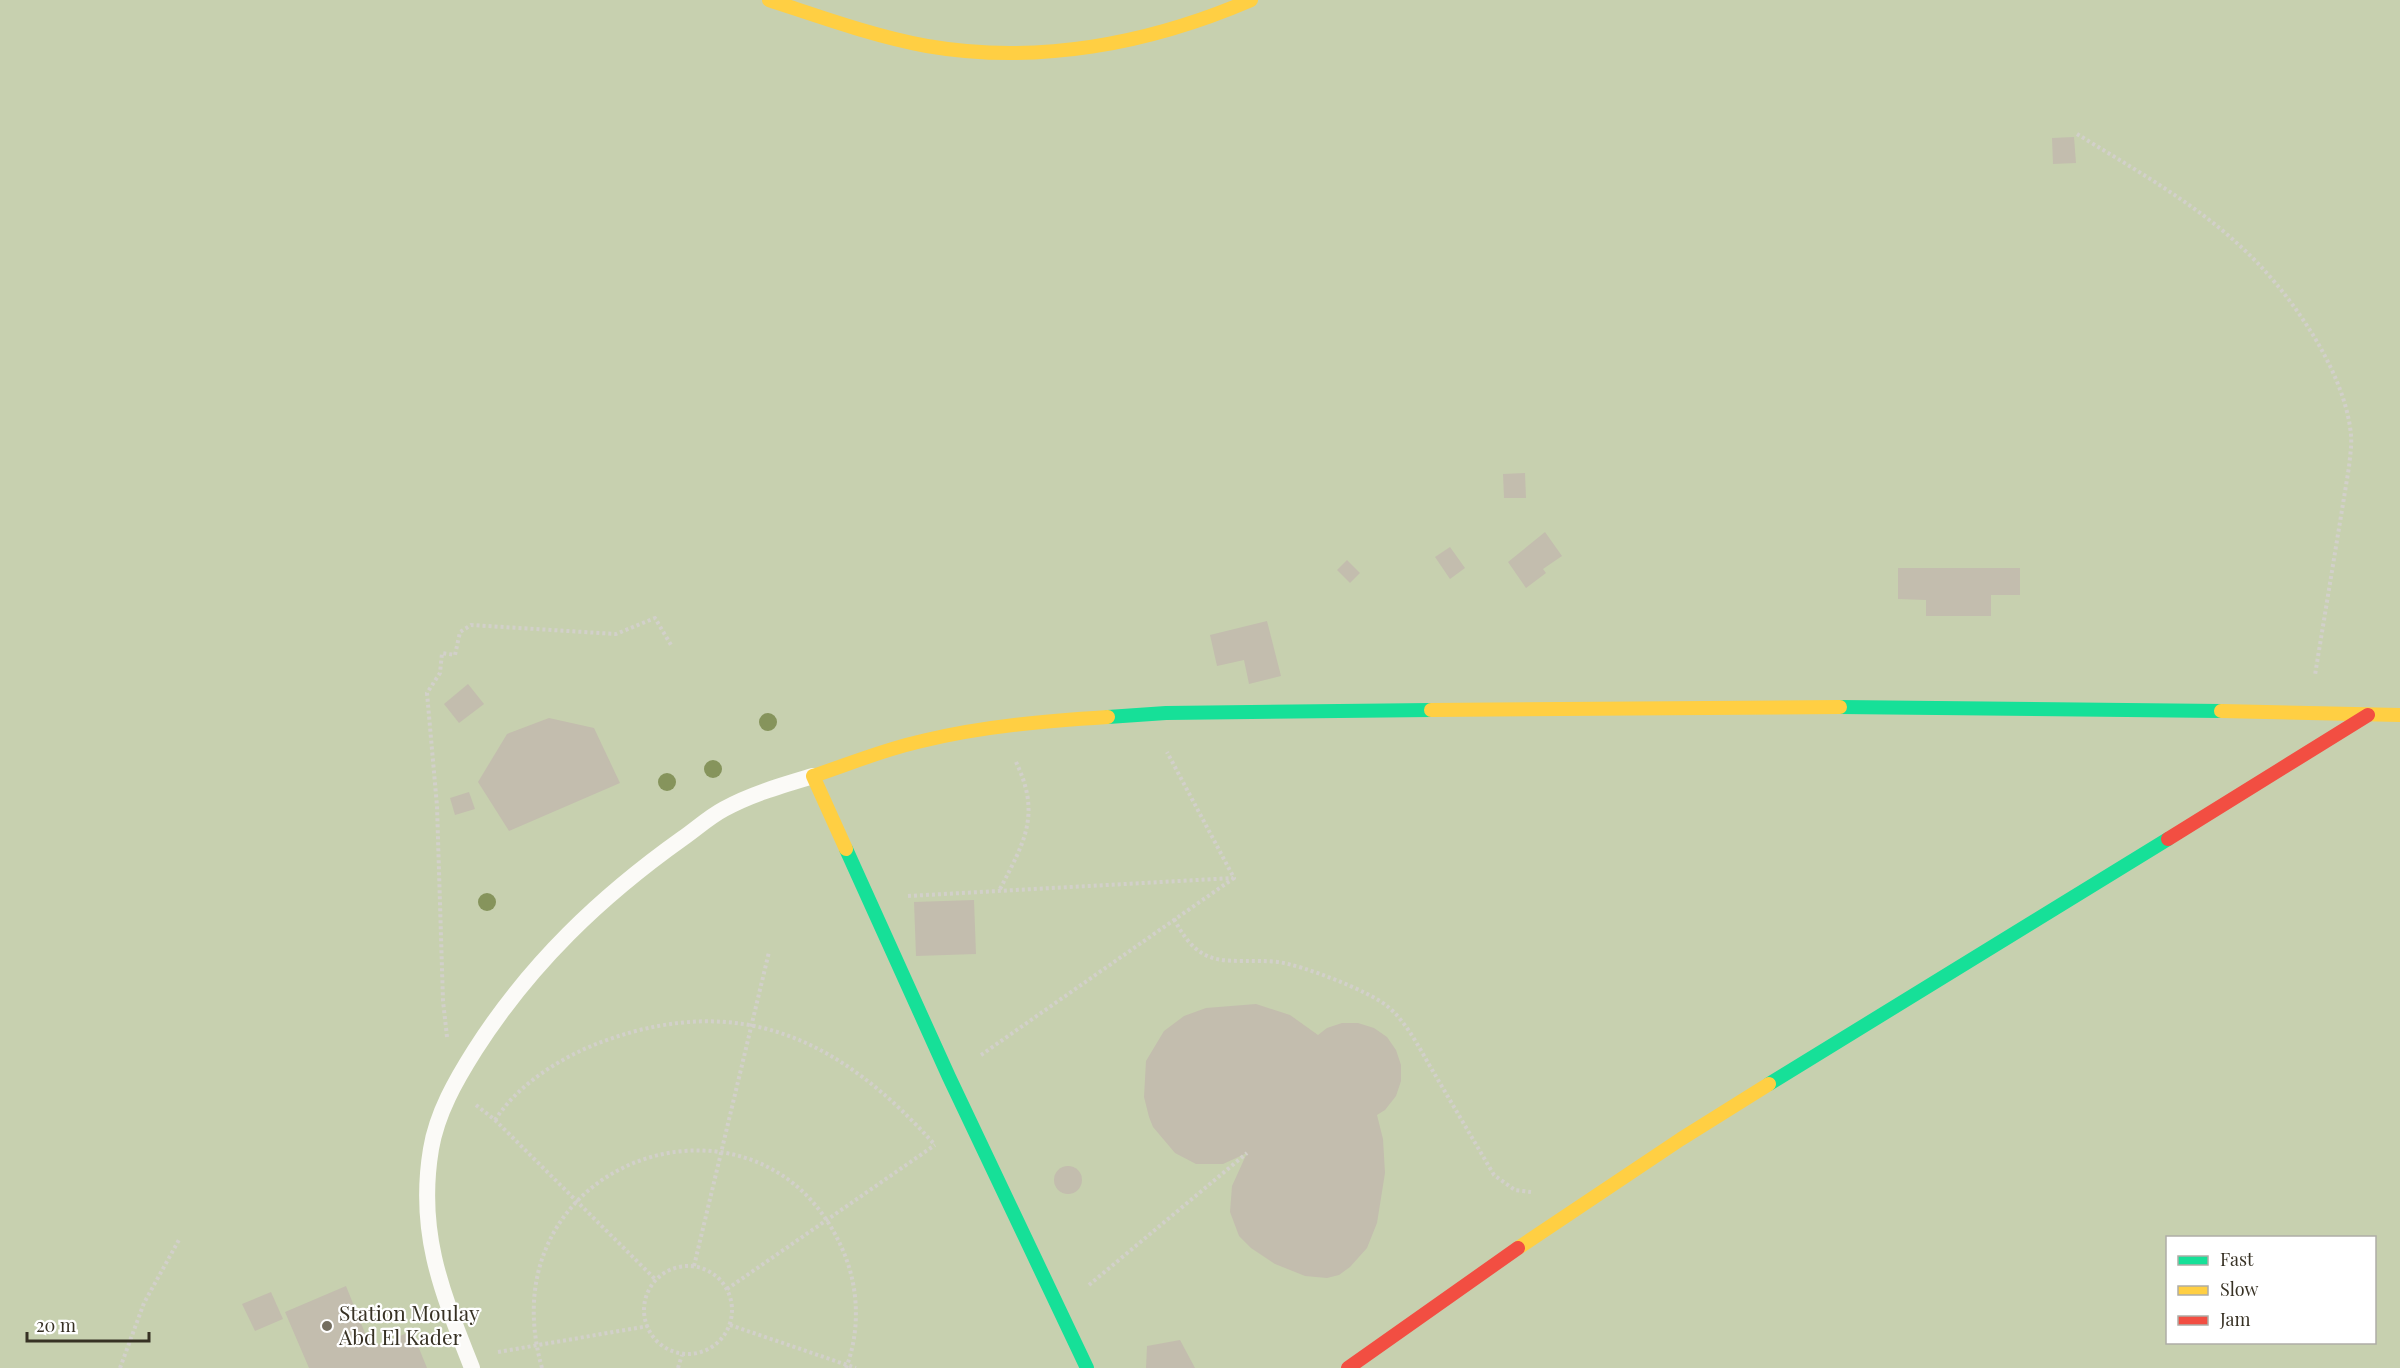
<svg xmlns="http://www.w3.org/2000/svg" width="2400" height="1368" font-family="'Playfair Display',serif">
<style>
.green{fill:#c7d0af;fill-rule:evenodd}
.building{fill:#c3bdae}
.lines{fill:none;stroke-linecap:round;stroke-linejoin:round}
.path{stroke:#d2d0ca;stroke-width:4;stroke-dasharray:3 3;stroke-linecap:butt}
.lane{stroke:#fbfaf7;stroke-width:16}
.fast{stroke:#16e098;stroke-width:14}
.slow{stroke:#ffcf43;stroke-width:14}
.jam{stroke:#f24e42;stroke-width:14}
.tree{fill:#86945c}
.poi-dot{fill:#746e5f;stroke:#fff;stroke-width:2}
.labels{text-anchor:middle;stroke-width:4.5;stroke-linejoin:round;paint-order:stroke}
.poi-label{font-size:21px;fill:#373124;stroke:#fff;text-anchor:start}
</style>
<rect width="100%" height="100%" fill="#e6dfcc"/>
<path class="green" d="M0,0H2400V1368H0ZM2168,1238H2374V1342H2168Z"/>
<g class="building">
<polygon points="2074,137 2076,163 2053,164 2052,138"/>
<polygon points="1525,473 1526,498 1504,498 1503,474"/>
<polygon points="1545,532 1562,556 1543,569 1546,573 1526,588 1508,562"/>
<polygon points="1450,547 1465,568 1450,579 1435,557"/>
<polygon points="1347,560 1360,573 1350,583 1337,570"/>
<polygon points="1898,568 2020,568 2020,595 1991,595 1991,616 1926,616 1926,600 1898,599"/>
<polygon points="1267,621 1281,676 1249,684 1244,660 1217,666 1210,635"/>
<polygon points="468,684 484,704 459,723 444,704"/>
<polygon points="549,718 594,728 620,783 509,831 478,782 507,734"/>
<polygon points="469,792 475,809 455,815 450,798"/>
<polygon points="974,900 976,954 916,956 914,902"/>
<polygon points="1256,1004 1290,1015 1318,1035 1327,1028 1342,1023 1358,1023 1374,1028 1387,1037 1396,1050 1401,1065 1401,1081 1396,1096 1385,1110 1377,1115 1383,1139 1385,1173 1377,1223 1367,1248 1350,1267 1339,1275 1327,1278 1305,1276 1275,1264 1251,1248 1239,1236 1230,1212 1232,1186 1247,1153 1223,1164 1196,1164 1175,1153 1153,1127 1149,1117 1144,1097 1146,1061 1164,1031 1184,1016 1206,1008"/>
<circle cx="1068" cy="1180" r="14"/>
<polygon points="346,1286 371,1348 412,1331 427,1368 309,1368 285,1312"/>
<polygon points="271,1292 283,1319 255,1331 242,1304"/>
<polygon points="1180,1340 1195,1368 1146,1368 1147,1346"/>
</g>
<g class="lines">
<g class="path">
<path d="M2077,134C2129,166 2194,203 2239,245C2287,288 2345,369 2351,435C2352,445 2350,456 2349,467L2315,675"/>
<path d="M1000,889C1025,841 1041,814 1016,762"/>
<polyline points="908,896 1233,878"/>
<path d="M1174,919C1203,974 1227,957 1278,962C1302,965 1369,991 1387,1006C1408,1023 1420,1050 1434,1073C1454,1107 1474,1141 1494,1175L1515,1190L1531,1192"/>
<polyline points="447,1037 443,1001 437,806 427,693 440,673 442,653 455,655 460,632 471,625 616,634 655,618 671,645"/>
<polyline points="981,1055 1234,878 1167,752"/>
<polyline points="476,1105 495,1120 656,1280"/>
<path d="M495,1120C519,1083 563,1056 604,1041C742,991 841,1040 935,1145"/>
<polyline points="694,1266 769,952"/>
<circle cx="688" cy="1310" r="44"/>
<polyline points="1089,1285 1247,1153"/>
<polyline points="727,1289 935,1145"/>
<polyline points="730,1325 856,1368"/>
<polyline points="498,1352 648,1326"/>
<polyline points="120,1368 144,1303 180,1238"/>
<path d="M542,1368C482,1156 766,1064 844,1253C859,1289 860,1332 846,1368"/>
<polyline points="678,1368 682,1355"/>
</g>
<path class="lane" d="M472,1368C442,1292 417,1233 431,1149C437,1113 456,1080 475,1050C530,964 600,897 683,838C696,829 709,817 724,809C751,794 783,785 813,776"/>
<g class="fast">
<polyline points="1840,707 2221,711"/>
<polyline points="1108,717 1166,713 1431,710"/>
<polyline points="846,849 949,1077 1087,1368"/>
<polyline points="1769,1084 2168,839"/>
</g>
<g class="slow">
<path d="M769,0C821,17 873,36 927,46C1037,65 1149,44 1251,0"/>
<polyline points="1431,710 1840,707"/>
<polyline points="2221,711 2400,715"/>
<path d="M846,849L813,776C849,764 885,749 922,741C983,726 1046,721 1108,717"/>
<polyline points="1518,1248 1681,1139 1769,1084"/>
</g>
<g class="jam">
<polyline points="2168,839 2368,715"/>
<polyline points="1348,1368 1518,1248"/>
</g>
</g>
<g class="tree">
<circle cx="768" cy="722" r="9"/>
<circle cx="713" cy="769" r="9"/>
<circle cx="667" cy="782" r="9"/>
<circle cx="487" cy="902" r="9"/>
</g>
<circle class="poi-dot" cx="327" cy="1326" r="6"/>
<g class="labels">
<g class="poi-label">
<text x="339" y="1321">Station Moulay<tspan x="339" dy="24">Abd El Kader</tspan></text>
</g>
</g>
<rect x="2166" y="1236" width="210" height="108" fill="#ffffff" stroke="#afada7" stroke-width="1.5"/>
<rect x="2178" y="1256" width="30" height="9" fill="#16e098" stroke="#afada7" stroke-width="1.5"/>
<text x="2220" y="1266" font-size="18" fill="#373124">Fast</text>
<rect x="2178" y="1286" width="30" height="9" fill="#ffcf43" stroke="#afada7" stroke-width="1.5"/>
<text x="2220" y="1296" font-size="18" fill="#373124">Slow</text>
<rect x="2178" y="1316" width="30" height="9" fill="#f24e42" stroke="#afada7" stroke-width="1.5"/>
<text x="2220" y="1326" font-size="18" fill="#373124">Jam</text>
<path d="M27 1332v9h122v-9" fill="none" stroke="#373124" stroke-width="3"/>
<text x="36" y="1332" font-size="18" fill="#373124" stroke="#ffffff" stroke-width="4.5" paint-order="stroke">20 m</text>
</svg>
